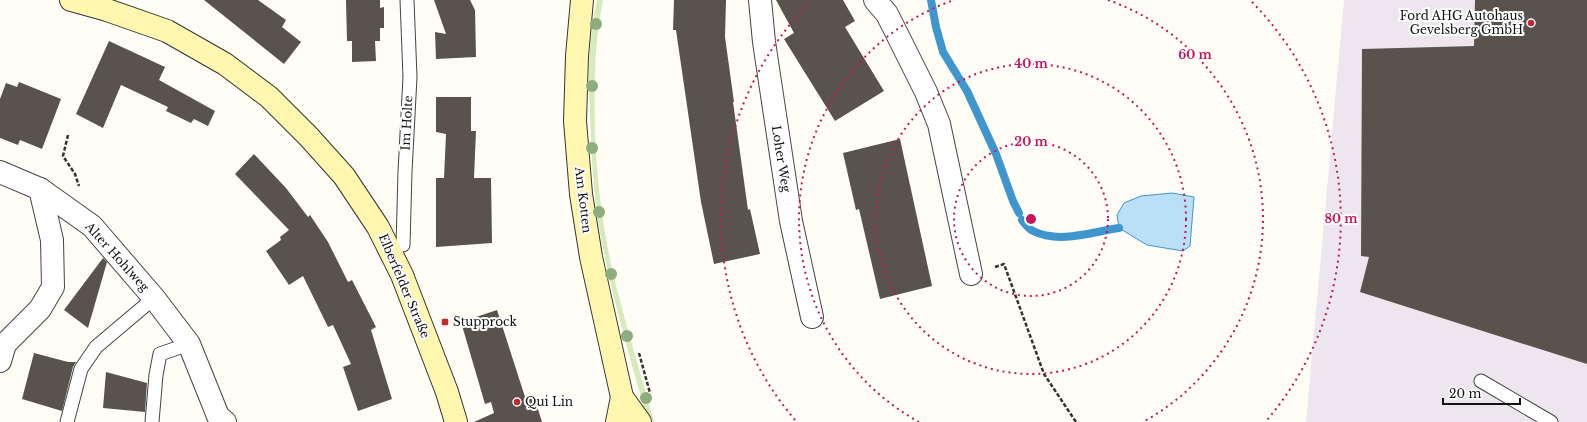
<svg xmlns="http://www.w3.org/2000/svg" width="1587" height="422" font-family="'Libre Baskerville',serif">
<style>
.industrial{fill:#eee6ef}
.green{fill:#d5ebbd}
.water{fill:#b9e0f7;stroke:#3f96cf}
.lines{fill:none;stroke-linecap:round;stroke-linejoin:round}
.stream{stroke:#3f96cf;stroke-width:8}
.building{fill:#5a524d}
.lane-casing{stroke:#444;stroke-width:15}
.street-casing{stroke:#444;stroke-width:24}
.secondary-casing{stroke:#333;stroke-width:24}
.path{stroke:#333;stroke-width:2.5;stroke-dasharray:4 2;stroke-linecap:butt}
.lane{stroke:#fff;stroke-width:13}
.street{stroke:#fff;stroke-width:22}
.secondary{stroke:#fff6b0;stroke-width:22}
.tree{fill:#8dad7f}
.ring{fill:none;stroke:#c2185b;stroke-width:2;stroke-dasharray:2 4}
.poi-dot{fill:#c4262e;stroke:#fff;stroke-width:1.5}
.labels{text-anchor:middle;stroke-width:4;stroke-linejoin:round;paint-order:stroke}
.poi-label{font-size:12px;fill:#111;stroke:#fff;text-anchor:start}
.street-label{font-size:12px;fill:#111;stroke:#fff}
.centre{fill:#c2185b;stroke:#fff;stroke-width:2}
.ring-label{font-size:12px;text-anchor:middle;font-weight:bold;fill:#c2185b;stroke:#fff;stroke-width:4;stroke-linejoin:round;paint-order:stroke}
</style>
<rect width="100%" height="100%" fill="#fffdf5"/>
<polygon class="industrial" points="1344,0 1587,0 1587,422 1306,422"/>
<path class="green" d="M597,0H603C597,29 595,58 595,87C593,152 600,219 615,282C627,329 641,375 654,422H648C630,357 610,292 599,226C593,188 591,150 590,111C588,74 589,37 597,0Z"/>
<polygon class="water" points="1172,193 1194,197 1190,246 1183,251 1147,245 1119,228 1117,215 1124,203 1141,196"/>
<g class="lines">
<g class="stream">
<polyline points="931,0 936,27 943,52 967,91 996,154 1013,201 1019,213"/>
<path d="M1022,220C1025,224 1029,229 1033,231C1059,244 1092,232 1119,228"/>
</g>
</g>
<g class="building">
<polygon points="204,0 258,0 286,20 282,27 301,42 284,64"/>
<polygon points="346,0 380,0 380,8 384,7 384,28 380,28 380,41 375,41 376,61 352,62 352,41 347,41"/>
<polygon points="434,0 470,0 475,10 476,57 436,59 435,32 446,34"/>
<polygon points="674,0 726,0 725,37 734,102 733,102 748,210 750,209 760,254 714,264 701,202 676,30 673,30"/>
<polygon points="776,0 843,0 855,21 845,27 884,91 835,121 784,39 794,33"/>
<polygon points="1475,0 1587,0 1587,364 1360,292 1369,257 1361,256 1362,49 1474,46"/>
<polygon points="109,41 165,67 159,80 215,111 208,126 194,119 191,123 166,111 168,107 121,85 103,128 76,114"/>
<polygon points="19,82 61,99 42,149 20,140 18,145 0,138 0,99 6,83 17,87"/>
<polygon points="436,97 471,97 471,131 476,131 474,178 491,178 492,243 436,247 436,178 444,178 446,134 436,132"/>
<polygon points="900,139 932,286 880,299 859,209 856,210 843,153"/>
<polygon points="254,154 286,188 308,217 310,215 328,242 348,282 352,280 376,327 371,330 392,399 358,411 343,367 351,364 333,325 328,327 303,276 289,285 266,251 281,240 280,237 289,230 235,174"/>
<polygon points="103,258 107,262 88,328 64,310"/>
<polygon points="497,310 526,400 534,396 542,422 474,422 494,413 491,402 485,404 461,322"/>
<polygon points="34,353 68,362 76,362 73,367 62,411 22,399"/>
<polygon points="106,372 147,383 145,412 103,408"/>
</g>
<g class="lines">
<defs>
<g id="lane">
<polyline points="403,245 405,172 410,77 407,0"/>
<polyline points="1481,381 1551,422"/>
<polyline points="67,422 81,369 96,347 154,298"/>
<polyline points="152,422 156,375 160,354 189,344"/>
</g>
<g id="street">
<polyline points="760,0 764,42 791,221 812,317"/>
<polyline points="875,0 887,14 926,92 939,124 971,274"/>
<polyline points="0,172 40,189 92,226 154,298 189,344 218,416 225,422"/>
<polyline points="0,361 5,344 40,309 53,287 52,240 40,189"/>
</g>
<g id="secondary">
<polyline points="71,0 107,10 167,31 225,64 269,97 309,137 344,176 378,227 402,275 447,392 456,422"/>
<polyline points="582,0 577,56 575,121 581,194 591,257 622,397 640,422"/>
<polyline points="617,422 622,397"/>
</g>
</defs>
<use href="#lane" class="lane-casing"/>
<use href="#street" class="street-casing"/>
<use href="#secondary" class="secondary-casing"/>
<g class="path">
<polyline points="68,135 63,156 75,174 79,186"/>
<polyline points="995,267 1004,264 1044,374 1076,422"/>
<polyline points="639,353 650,393"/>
</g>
<use href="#lane" class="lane"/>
<use href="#street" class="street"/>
<use href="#secondary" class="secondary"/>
</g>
<g class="tree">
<circle cx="596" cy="24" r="6"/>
<circle cx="592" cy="86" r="6"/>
<circle cx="592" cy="148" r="6"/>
<circle cx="599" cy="212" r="6"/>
<circle cx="611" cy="274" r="6"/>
<circle cx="627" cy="336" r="6"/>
<circle cx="646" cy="398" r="6"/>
</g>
<g class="ring">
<circle cx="1031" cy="219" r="77"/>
<circle cx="1031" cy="219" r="155"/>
<path d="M919 422A232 232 0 0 1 954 0M1108 0A232 232 0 0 1 1143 422"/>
<path d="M795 420A310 310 0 0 1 810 2M1252 2A310 310 0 0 1 1267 420"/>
</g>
<g class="poi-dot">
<circle cx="1531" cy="23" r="4"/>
<rect x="441" y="318" width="8" height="8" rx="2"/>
<circle cx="517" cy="402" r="4"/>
</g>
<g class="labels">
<g class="poi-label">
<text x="1523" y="20" text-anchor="end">Ford AHG Autohaus<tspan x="1523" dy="14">Gevelsberg GmbH</tspan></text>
<text x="453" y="326">Stupprock</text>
<text x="525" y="406">Qui Lin</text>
</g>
<g class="street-label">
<text transform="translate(407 123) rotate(-87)" y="4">Im Holte</text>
<text transform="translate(781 159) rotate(81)" y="4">Loher Weg</text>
<text transform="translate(583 200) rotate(83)" y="4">Am Kotten</text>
<text transform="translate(117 257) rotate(48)" y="4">Alter Hohlweg</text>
<text transform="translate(404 286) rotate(67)" y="4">Elberfelder Straße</text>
</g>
</g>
<circle cx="1031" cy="219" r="6" class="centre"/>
<g class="ring-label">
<text x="1195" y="59">60 m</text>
<text x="1031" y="68">40 m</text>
<text x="1031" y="146">20 m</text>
<text x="1341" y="223">80 m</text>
</g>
<path d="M1443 398v6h77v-6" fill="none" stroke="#111111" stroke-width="2"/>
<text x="1449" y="398" font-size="12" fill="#111111" stroke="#ffffff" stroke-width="3" paint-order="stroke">20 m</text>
</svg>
